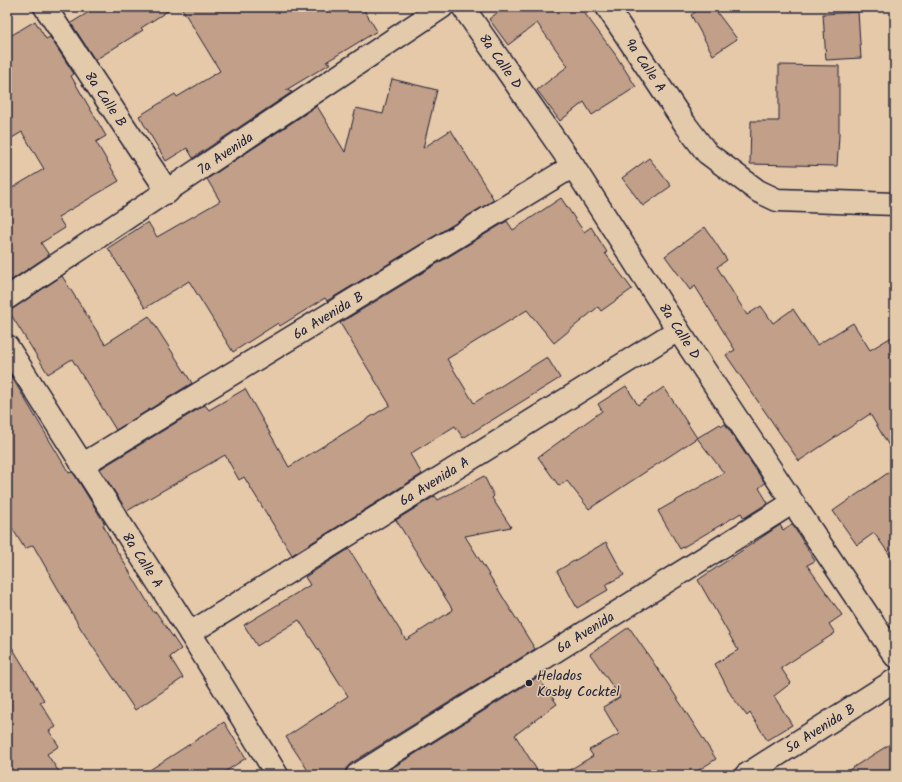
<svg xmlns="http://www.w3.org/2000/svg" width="902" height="782" font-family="Kalam,sans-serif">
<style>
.building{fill:#c19f89;stroke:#22223b}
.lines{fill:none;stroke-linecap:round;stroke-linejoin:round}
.minor-casing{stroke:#22223b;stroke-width:25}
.minor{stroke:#e3caab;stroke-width:22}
.poi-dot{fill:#22223b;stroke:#e3caab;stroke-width:1.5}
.labels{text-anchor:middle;stroke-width:3;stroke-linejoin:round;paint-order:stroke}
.street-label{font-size:14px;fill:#22223b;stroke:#e3caab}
.poi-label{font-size:14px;fill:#22223b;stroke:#e3caab;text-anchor:start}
</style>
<rect width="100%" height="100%" fill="#e6c9a9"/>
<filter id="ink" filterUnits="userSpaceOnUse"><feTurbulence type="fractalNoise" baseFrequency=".025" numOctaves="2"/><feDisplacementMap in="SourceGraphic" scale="8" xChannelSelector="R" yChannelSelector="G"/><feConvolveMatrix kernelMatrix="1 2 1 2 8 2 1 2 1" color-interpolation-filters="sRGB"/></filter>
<g filter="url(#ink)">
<g class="building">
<polygon points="97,7 174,7 141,28 143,30 95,60 71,23"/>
<polygon points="181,7 362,7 377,31 326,62 331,63 286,90 292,92 193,158 187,148 166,161 139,116 175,94 177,97 220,71"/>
<polygon points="505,7 580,7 615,54 636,87 592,115 584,102 560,121 537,90 568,66 537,23 508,45 489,19"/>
<polygon points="702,7 713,7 737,39 713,55 691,15"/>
<polygon points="858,12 861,58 826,60 823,14"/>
<polygon points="35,21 46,39 50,37 74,74 71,76 106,136 96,142 119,181 58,217 65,228 41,243 49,255 7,283 7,191 44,169 22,132 7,141 7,38"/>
<polygon points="779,65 839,66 839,136 837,166 750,164 751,121 779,121"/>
<polygon points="392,79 437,90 423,148 451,130 494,200 327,301 325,298 280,326 278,323 233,352 189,281 145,308 108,248 148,222 157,237 220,201 207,179 317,106 345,152 356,108 383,114"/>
<polygon points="649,158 671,186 643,206 622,178"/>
<polygon points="561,198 584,232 591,227 607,252 605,253 632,289 601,311 598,307 554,343 527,310 447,359 474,403 547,357 560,378 463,438 455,426 410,454 422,474 292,555 244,477 239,480 225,455 127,511 100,469 205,405 209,410 245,389 289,467 390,405 340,323 507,221 513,230"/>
<polygon points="705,227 727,260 717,267 747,315 761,306 773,323 793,309 817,345 853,323 870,350 895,335 895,456 870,414 799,461 726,355 735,350 695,286 690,290 665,256"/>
<polygon points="62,276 105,344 149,316 192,383 116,430 72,359 48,374 8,310 14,308"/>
<polygon points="7,369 69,473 72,472 74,474 105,524 103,525 113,544 154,613 156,612 181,649 170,657 183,678 135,710 81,629 33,545 25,549 7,520"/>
<polygon points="626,386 638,405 664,387 697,438 589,509 567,481 559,486 538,457 602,411 598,404"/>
<polygon points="720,424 722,426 725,424 765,483 759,488 768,503 744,518 741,513 680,549 658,511 724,473 697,438"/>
<polygon points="895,468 895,562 874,533 857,545 833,511"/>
<polygon points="484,476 494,496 492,498 511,527 465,536 535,649 350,764 346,769 345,775 311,775 286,737 348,696 299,620 257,646 244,625 310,585 305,577 349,549 406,640 453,610 396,520 435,496 438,500"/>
<polygon points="792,524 815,561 807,565 842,615 829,624 835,633 781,668 791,683 774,696 792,725 767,740 750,713 747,716 731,695 715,664 738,650 698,580 780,525 783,530"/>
<polygon points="606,542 624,575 605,585 608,590 577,608 557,571"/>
<polygon points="629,627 668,684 716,759 691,775 561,775 593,756 589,750 619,734 603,707 620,697 590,654"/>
<polygon points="7,639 44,700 40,702 56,727 49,731 59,746 47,754 61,775 7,775"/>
<polygon points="538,677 557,704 515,735 540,775 381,775"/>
<polygon points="224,722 246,758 220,775 142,775"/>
<polygon points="895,741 895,769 886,775 841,775"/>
</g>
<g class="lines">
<defs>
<g id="minor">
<polyline points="45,7 168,192"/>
<polyline points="463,7 573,166 678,330 895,656"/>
<polyline points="607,7 685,124 707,153 758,191 777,200 895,204"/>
<polyline points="7,298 442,7"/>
<polyline points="7,346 190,633 277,775"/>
<polyline points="82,465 573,166"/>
<polyline points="190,633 678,330"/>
<polyline points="357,775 792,503"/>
<polyline points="746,775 895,680"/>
</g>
</defs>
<use href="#minor" class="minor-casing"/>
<use href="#minor" class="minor"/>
</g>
</g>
<circle class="poi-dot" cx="529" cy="683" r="4"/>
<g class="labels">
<g class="street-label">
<text transform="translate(501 61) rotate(55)" y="5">8a Calle D</text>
<text transform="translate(646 65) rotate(56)" y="5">9a Calle A</text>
<text transform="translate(106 99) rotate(56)" y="5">8a Calle B</text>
<text transform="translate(225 153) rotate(-34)" y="5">7a Avenida</text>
<text transform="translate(328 315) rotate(-31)" y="5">6a Avenida B</text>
<text transform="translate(680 331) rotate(57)" y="5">8a Calle D</text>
<text transform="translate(434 481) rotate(-32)" y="5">6a Avenida A</text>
<text transform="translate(143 560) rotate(57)" y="5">8a Calle A</text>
<text transform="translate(585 632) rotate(-32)" y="5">6a Avenida</text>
<text transform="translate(820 728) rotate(-32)" y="5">5a Avenida B</text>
</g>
<g class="poi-label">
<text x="537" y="680">Helados<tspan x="537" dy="16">Kosby Cocktel</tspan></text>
</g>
</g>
<rect width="902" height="782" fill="none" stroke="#e3caab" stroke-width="24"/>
<rect x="12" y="12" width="878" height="758" fill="none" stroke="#22223b" stroke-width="1.5" filter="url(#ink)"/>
</svg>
